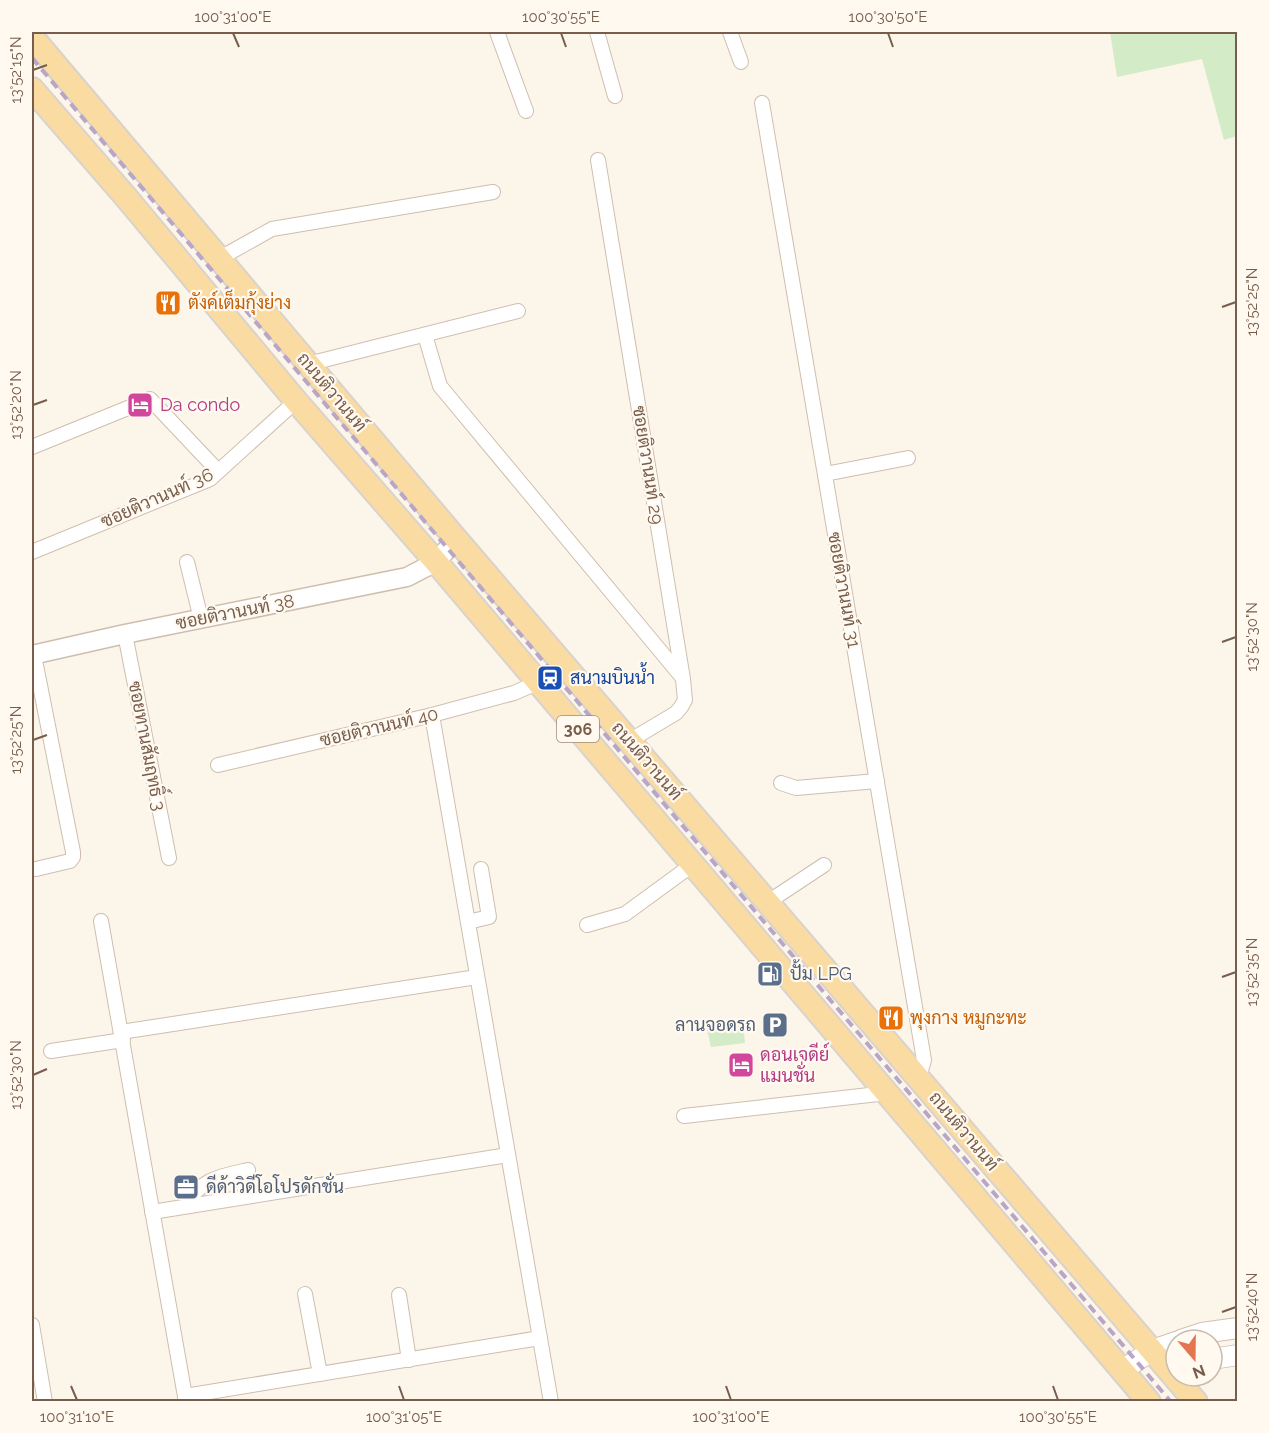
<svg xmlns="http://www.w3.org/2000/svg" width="1269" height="1433" font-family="Raleway,Sarabun,sans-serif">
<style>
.green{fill:#d4ebc7}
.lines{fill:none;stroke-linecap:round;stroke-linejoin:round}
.minor-casing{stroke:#cfbeae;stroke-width:16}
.tertiary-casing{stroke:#cfbeae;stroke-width:21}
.secondary-casing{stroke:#d4c0ae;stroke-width:22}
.primary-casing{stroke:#d9d2cd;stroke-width:26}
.minor{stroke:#fff;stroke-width:14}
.tertiary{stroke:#fff;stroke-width:18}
.secondary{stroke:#fff;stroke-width:20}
.primary{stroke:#fadca3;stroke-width:22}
.rail{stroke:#b9a6c7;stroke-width:4;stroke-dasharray:9 6;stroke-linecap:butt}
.ticks{fill:none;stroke:#775d4c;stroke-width:2}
.labels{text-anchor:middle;stroke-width:4.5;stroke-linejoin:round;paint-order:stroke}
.shield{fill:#fff9f0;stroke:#a08c7d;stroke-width:1.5}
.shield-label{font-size:16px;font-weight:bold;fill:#775d4c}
.food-label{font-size:18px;fill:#c56008;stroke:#fff9f0;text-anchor:start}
.street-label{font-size:18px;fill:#775d4c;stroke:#fff9f0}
.hotel-label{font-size:18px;fill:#b23c85;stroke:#fff9f0;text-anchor:start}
.transit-label{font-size:18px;fill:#164399;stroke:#fff9f0;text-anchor:start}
.service-label{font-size:18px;fill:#4e5e75;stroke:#fff9f0;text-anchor:start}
.neatline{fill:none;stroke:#775d4c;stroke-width:2}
.ticks-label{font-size:15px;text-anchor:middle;fill:#775d4c}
</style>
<rect width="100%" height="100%" fill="#fcf5e9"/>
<g class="green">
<polygon points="1110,32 1237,32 1237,136 1224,140 1202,59 1117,77"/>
<polygon points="743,1025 745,1043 711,1047 707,1029"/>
</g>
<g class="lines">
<defs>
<g id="minor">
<polyline points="497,32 526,111"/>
<polyline points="597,32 615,96"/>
<polyline points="730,32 741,62"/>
<polyline points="762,103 924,1060 919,1077"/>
<polyline points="598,160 683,679 685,700 681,707 676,713 629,741"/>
<polyline points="220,258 272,229 493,192"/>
<polyline points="425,335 440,386 682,677"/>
<polyline points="308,364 518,311"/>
<polyline points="32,447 150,399 218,471"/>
<polyline points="825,474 908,458"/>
<polyline points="32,552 210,479 296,401"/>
<polyline points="187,562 201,619"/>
<polyline points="125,634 169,858"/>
<polyline points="34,655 73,852 73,857 70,861 36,869"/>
<polyline points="432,715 551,1402"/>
<polyline points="218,765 432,715 514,693 539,682"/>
<polyline points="781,783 796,788 877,781"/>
<polyline points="768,902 824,865"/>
<polyline points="101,921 186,1402"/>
<polyline points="468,922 489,917 481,869"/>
<polyline points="587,925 625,914 692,865"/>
<polyline points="121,1032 477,977"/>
<polyline points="51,1051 123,1040"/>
<polyline points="684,1116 887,1093"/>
<path d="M187,1206C199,1179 221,1176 248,1170"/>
<polyline points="152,1212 508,1155"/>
<polyline points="305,1294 320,1374"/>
<polyline points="399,1295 409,1360"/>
<polyline points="32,1325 45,1402"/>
<polyline points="185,1396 540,1338"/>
</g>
<polyline id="tertiary" points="32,655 125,634 407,577 436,562 456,539"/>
<g id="secondary">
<polyline points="1181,1340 1202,1333 1238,1328"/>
<polyline points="1212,1359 1238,1355"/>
<polyline points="1122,1370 1153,1350 1176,1342"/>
</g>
<g id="primary">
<polyline points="32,37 456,539 1196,1402"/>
<polyline points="32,89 125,196 296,401 436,562 1149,1402"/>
</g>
</defs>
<use href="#minor" class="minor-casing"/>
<use href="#tertiary" class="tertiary-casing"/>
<use href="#secondary" class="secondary-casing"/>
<use href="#primary" class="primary-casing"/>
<use href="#minor" class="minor"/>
<use href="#tertiary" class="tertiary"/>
<use href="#secondary" class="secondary"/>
<use href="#primary" class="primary"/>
<polyline class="rail" points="32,58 1171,1402"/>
</g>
<path class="ticks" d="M233,33L239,47M561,33L566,47M888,33L893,47M33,70L47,65M1222,307L1236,302M33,405L47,400M1222,642L1236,637M33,740L47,735M1222,977L1236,972M33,1075L47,1069M1222,1312L1236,1307M71,1386L77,1400M399,1386L404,1400M726,1386L731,1400M1053,1386L1058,1400"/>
<defs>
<symbol id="restaurant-square" viewBox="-11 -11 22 22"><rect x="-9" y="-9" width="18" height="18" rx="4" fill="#e8710a" stroke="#fff9f0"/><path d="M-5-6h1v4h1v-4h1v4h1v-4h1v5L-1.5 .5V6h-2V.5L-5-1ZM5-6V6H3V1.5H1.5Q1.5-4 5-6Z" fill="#fff"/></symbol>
<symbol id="hotel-square" viewBox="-11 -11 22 22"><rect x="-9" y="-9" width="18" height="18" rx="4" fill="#d1479c" stroke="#fff9f0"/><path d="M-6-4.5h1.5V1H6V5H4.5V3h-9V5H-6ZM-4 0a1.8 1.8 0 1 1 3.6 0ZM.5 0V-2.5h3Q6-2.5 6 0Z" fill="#fff"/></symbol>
<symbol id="station-square" viewBox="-11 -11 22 22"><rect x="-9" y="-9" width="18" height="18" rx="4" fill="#1a4fb4" stroke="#fff9f0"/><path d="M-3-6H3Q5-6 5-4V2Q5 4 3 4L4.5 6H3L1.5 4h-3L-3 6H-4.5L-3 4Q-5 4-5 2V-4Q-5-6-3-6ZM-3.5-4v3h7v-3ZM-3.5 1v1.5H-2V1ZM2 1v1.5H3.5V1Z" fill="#fff"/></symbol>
<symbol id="fuel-square" viewBox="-11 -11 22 22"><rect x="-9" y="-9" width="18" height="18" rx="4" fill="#5c6f8a" stroke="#fff9f0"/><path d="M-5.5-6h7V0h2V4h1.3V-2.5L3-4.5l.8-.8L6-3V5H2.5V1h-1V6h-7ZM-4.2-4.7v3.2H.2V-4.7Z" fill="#fff"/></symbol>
<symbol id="parking-square" viewBox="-11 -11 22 22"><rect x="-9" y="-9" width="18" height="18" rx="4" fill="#5c6f8a" stroke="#fff9f0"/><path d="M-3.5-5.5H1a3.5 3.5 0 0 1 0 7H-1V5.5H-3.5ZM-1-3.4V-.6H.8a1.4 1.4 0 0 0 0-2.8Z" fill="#fff"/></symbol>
<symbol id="office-square" viewBox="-11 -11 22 22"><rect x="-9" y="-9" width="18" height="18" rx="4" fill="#5c6f8a" stroke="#fff9f0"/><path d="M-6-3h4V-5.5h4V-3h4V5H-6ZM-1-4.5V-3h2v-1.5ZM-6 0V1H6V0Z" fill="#fff"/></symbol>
</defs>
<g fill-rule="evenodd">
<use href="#restaurant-square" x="153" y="288" width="30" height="30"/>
<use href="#hotel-square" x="125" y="390" width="30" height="30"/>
<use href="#station-square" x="535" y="663" width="30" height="30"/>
<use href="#fuel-square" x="755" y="959" width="30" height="30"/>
<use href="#restaurant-square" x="876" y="1003" width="30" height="30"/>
<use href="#parking-square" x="760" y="1010" width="30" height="30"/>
<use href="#hotel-square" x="726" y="1050" width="30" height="30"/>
<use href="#office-square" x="171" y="1172" width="30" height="30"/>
</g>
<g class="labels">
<rect class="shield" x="557" y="716" width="42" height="26" rx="4.5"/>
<g class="shield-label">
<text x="578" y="735">306</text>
</g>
<g class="food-label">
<text x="188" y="309">ตังค์เต็มกุ้งย่าง</text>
<text x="910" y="1024">พุงกาง หมูกะทะ</text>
</g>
<g class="street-label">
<text transform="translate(332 392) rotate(50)" y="6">ถนนติวานนท์</text>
<text transform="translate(648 465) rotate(81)" y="6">ซอยติวานนท์ 29</text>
<text transform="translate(157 498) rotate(-24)" y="6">ซอยติวานนท์ 36</text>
<text transform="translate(844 590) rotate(80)" y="6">ซอยติวานนท์ 31</text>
<text transform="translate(235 612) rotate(-11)" y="6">ซอยติวานนท์ 38</text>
<text transform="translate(379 727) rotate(-13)" y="6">ซอยติวานนท์ 40</text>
<text transform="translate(147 746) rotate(79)" y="6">ซอยทานสัมฤทธิ์ 3</text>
<text transform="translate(647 761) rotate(49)" y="6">ถนนติวานนท์</text>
<text transform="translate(964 1131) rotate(50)" y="6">ถนนติวานนท์</text>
</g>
<g class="hotel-label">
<text x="160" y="411">Da condo</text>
<text x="760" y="1061">ดอนเจดีย์<tspan x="760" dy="21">แมนชั่น</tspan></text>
</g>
<g class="transit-label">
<text x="570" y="684">สนามบินน้ำ</text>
</g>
<g class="service-label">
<text x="790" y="980">ปั้ม LPG</text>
<text x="756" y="1031" text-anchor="end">ลานจอดรถ</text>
<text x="206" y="1193">ดีด้าวิดีโอโปรดักชั่น</text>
</g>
</g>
<rect width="1269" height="1433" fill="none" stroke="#fff9f0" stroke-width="66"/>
<g transform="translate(1194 1358) rotate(160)"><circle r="28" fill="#fff9f0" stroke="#c9bbae" stroke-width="1.5"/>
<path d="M0-4.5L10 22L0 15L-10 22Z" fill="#e57550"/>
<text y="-9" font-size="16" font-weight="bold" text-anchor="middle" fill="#775d4c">N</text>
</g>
<rect x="33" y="33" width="1203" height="1367" class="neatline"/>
<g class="ticks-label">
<text x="233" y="22">100°31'00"E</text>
<text x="561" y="22">100°30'55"E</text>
<text x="888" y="22">100°30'50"E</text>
<text transform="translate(16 70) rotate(-90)" y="5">13°52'15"N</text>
<text transform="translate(1252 302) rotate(-90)" y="5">13°52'25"N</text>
<text transform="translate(16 405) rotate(-90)" y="5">13°52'20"N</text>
<text transform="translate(1252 637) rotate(-90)" y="5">13°52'30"N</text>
<text transform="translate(16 740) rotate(-90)" y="5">13°52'25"N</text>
<text transform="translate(1252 972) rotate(-90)" y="5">13°52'35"N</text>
<text transform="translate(16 1075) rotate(-90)" y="5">13°52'30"N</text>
<text transform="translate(1252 1307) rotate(-90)" y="5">13°52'40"N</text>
<text x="77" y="1422">100°31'10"E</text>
<text x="404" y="1422">100°31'05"E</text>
<text x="731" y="1422">100°31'00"E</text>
<text x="1058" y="1422">100°30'55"E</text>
</g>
</svg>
